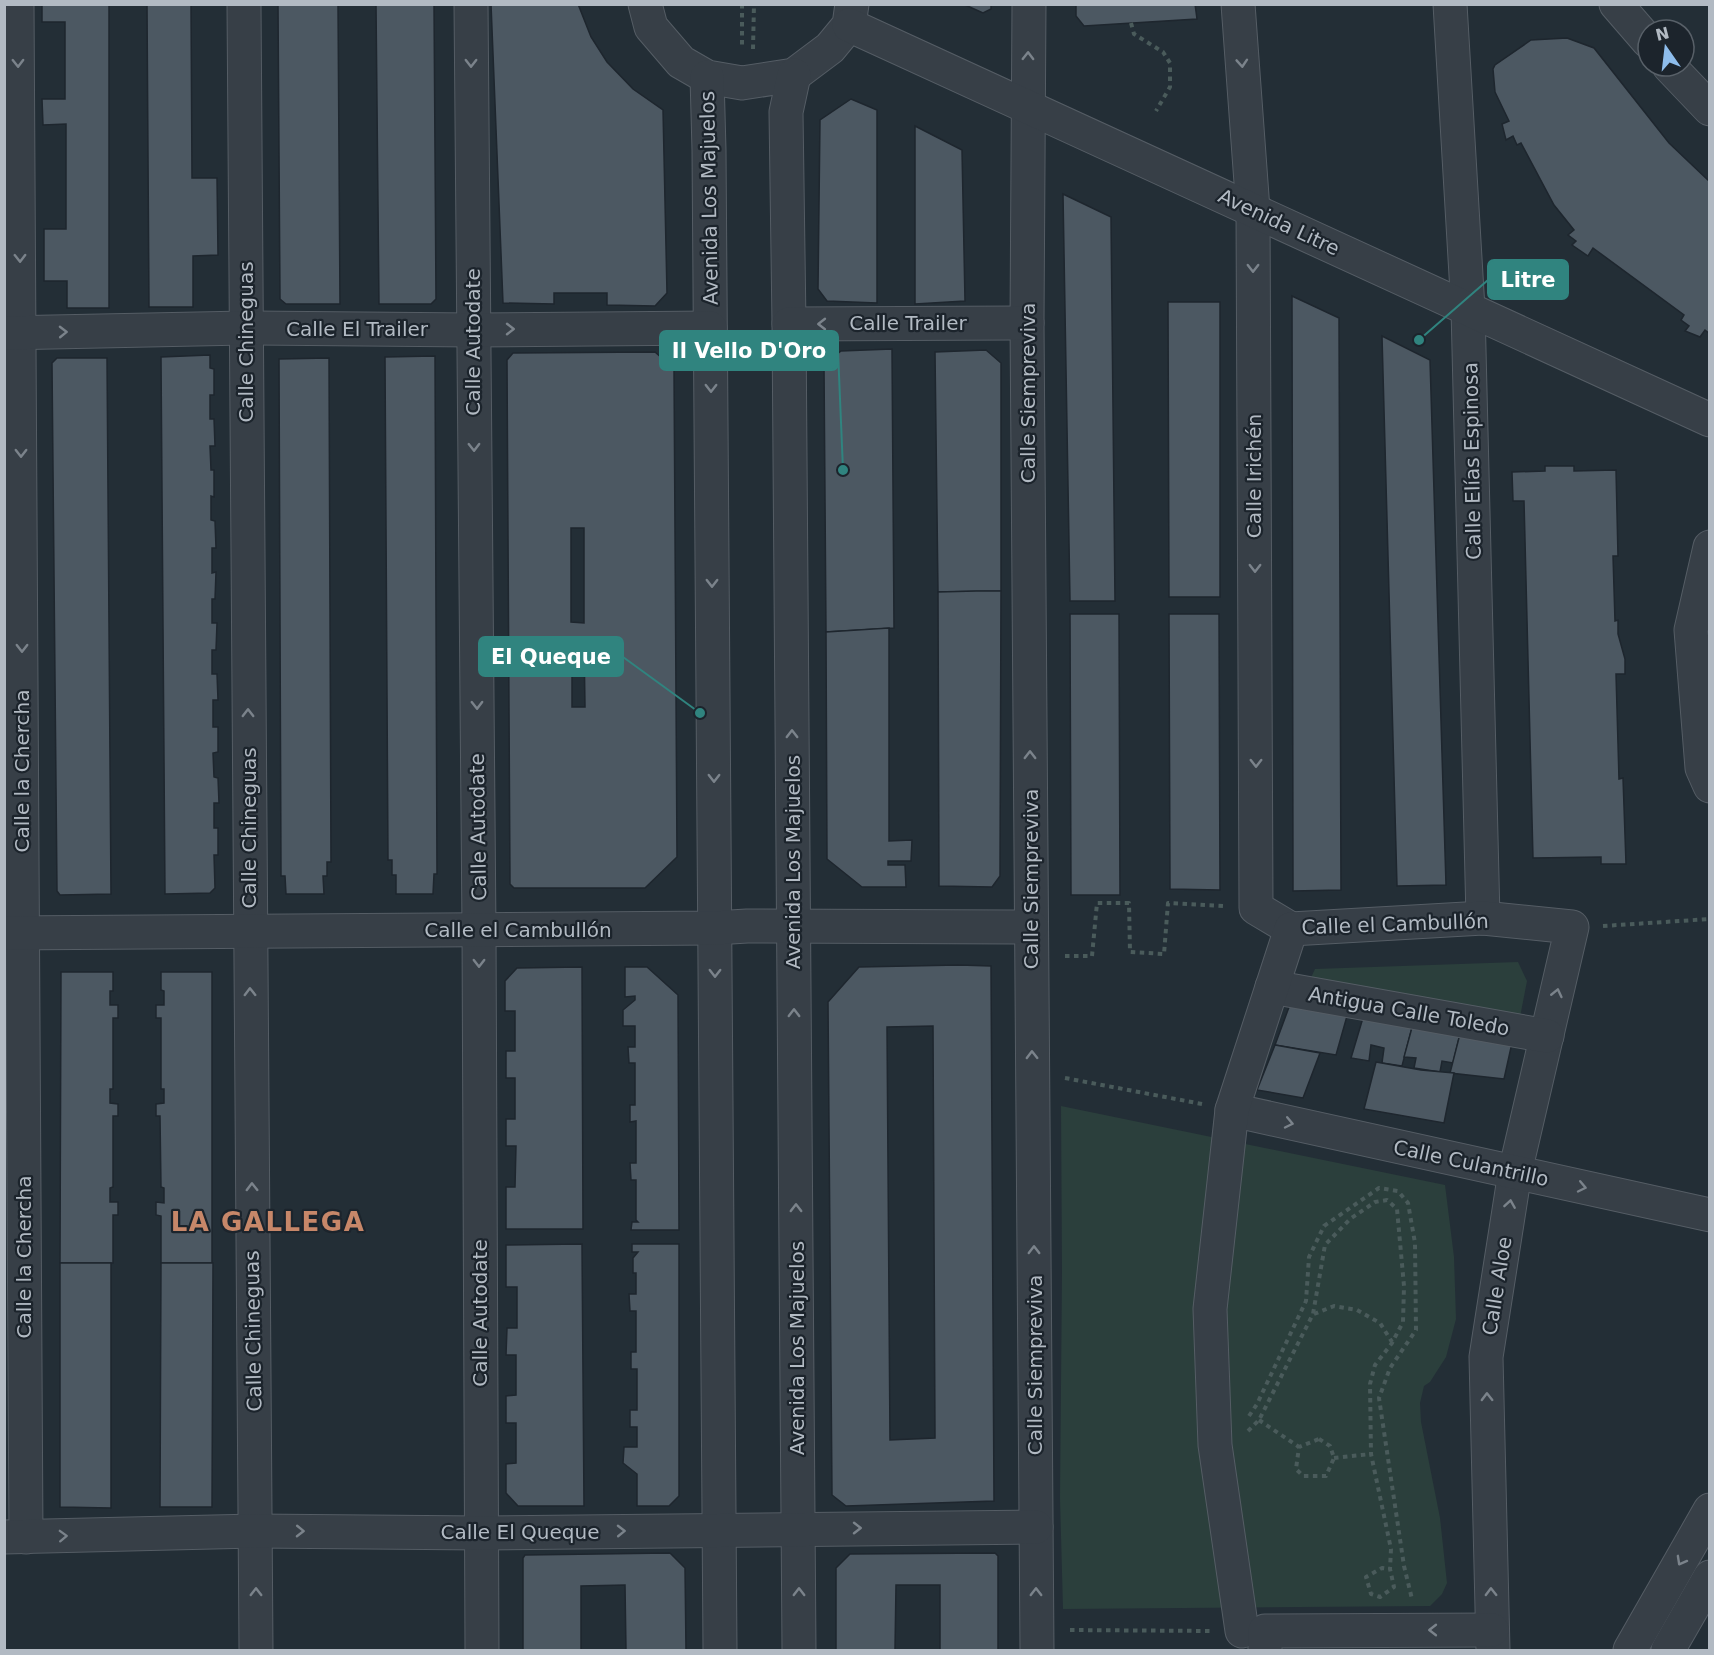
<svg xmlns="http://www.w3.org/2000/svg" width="1714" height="1655" font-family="'DejaVu Sans',sans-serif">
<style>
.green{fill:#2b3f3c}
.building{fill:#4c5862;stroke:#1e262e;stroke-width:1.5;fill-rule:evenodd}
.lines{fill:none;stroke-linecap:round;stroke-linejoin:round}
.minor-casing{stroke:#555d65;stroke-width:35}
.path{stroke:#4a5b5b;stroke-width:4;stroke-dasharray:4.5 4.5;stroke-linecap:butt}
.minor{stroke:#373f47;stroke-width:33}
.oneway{stroke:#7b838b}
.labels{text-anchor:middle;stroke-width:4.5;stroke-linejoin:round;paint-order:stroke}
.street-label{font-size:20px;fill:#b2bac3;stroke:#1c242c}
.district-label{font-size:26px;font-weight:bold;letter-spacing:1.5px;fill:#c78769;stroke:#1c242c}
.leader{fill:none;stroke:#30847f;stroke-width:2}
.callout-dot{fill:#30847f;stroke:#1c242c;stroke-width:2}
.callout{fill:#30847f;stroke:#30847f;stroke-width:2}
.callout-label{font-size:21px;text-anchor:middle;font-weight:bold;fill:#fff}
</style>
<rect width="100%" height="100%" fill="#232e36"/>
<g class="green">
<polygon points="1518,962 1527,981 1520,1017 1309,982 1315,969"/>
<polygon points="1061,1106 1445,1185 1454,1257 1456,1319 1446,1357 1430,1382 1424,1386 1420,1403 1421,1422 1440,1518 1447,1583 1442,1594 1430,1606 1063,1609 1060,1498 1062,1272"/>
</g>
<g class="building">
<polygon points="109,4 109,308 67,308 67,281 44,281 44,229 66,229 66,124 43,125 42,99 65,99 65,22 42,22 42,5"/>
<polygon points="147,4 191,4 192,178 217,178 218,255 193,256 193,307 149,307"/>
<polygon points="278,4 338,4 340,304 286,304 280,299"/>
<polygon points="376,4 434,4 436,299 431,304 379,304"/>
<polygon points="491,4 578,4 591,37 607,62 633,89 663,110 667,293 655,306 607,305 607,293 554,293 554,304 503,303"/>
<polygon points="991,4 991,9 983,13 963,4"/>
<polygon points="1076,4 1195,4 1197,19 1084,26 1076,16"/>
<polygon points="1567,38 1594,48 1669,143 1710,182 1710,334 1705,330 1700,337 1685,331 1689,326 1681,320 1684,315 1593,248 1588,256 1572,245 1576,241 1568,235 1574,230 1554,205 1521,143 1517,145 1513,136 1506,140 1502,124 1509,121 1495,92 1493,69 1495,65 1531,40"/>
<polygon points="851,99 877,110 877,303 827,301 818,289 820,120"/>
<polygon points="915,126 962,150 965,301 915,304"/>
<polygon points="1063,194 1111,217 1115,601 1070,601"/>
<polygon points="1292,296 1339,318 1341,890 1293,891"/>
<polygon points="1168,302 1220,302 1220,597 1169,597"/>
<polygon points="1382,336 1430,360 1446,885 1397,886"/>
<polygon points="892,349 894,628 826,632 824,365 841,351"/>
<polygon points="986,350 1001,363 1001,591 938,592 935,352"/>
<path d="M655,352L674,369L677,857L645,888H514L510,884L507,360L513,353ZM571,528H584V623L571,622ZM572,641H584L585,707H572Z"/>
<polygon points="210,355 210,368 214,369 214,395 210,395 210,419 214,419 215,446 210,446 211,470 214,470 214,497 211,496 211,520 215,521 216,548 212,548 212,573 216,572 215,599 212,599 212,623 217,623 216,650 212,650 212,674 217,674 218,700 213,700 213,727 218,727 218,752 213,753 214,777 218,778 219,803 214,803 214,828 218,828 218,855 214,855 215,888 210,893 165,894 161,357"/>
<polygon points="435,356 437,874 434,874 433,894 396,894 396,875 392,875 392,860 388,860 385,357"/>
<polygon points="57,358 107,358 111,894 60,895 57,891 52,363"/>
<polygon points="329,358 331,862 327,862 327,876 323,876 324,894 286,894 285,876 281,876 279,359"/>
<polygon points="1545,466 1574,466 1574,471 1616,470 1618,556 1613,556 1615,621 1618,620 1618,634 1625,659 1625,674 1616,674 1619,779 1623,778 1626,864 1601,864 1601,857 1533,858 1524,501 1513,501 1512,472 1545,471"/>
<polygon points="976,591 1001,591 1000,876 992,887 939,886 938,592"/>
<polygon points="1070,614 1119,614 1120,895 1071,895"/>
<polygon points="1169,614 1219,614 1220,890 1170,889"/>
<polygon points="889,628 889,841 912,840 911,861 888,861 888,865 905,865 906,887 862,887 827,859 826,632"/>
<path d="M959,965L991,966L994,1501L846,1506L832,1495L828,1002L859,967ZM933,1026L935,1438L890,1440L887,1027Z"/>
<polygon points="582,967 583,1229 506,1229 506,1187 515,1187 516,1146 506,1146 506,1119 515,1119 515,1078 506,1078 506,1051 515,1051 515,1011 505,1011 505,981 517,968"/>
<polygon points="625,967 647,967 678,995 679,1230 631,1230 632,1222 638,1222 636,1220 636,1180 631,1180 630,1163 636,1163 636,1121 630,1122 630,1105 635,1105 635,1063 629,1063 628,1047 635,1047 635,1026 623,1026 623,1010 635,1000 635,996 625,997"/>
<polygon points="61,972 113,972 113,991 110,991 110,1005 118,1005 118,1018 113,1018 113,1089 110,1089 110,1103 118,1104 118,1116 113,1116 113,1187 110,1188 110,1202 118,1202 118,1215 113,1215 113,1263 60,1263"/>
<polygon points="161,972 212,972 212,1263 161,1263 161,1216 156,1215 156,1202 164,1203 164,1188 161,1187 160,1116 156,1116 156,1104 164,1103 164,1089 161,1089 161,1018 156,1018 156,1005 164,1005 164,991 161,990"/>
<polygon points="1292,999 1349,1009 1336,1055 1275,1045"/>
<polygon points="1365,1011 1414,1020 1402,1066 1382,1063 1384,1048 1371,1045 1369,1061 1351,1058"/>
<polygon points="1414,1020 1462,1026 1453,1063 1442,1061 1440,1072 1414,1068 1416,1058 1404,1057"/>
<polygon points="1462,1026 1514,1034 1504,1079 1450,1073"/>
<polygon points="1275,1045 1320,1053 1303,1098 1257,1090"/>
<polygon points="1376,1062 1421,1070 1454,1073 1444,1123 1364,1109"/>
<polygon points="582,1244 584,1506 518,1506 506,1493 506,1464 516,1463 516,1423 506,1423 506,1396 516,1395 516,1355 506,1355 507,1328 517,1328 517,1287 506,1287 506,1245"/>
<polygon points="632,1244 679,1244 679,1496 669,1506 637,1506 637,1474 623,1463 624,1447 637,1447 637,1427 630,1427 630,1410 637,1410 637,1369 631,1369 631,1352 636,1352 636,1311 630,1311 629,1294 636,1294 636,1273 633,1273 633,1258 638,1252 632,1252"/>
<polygon points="60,1263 111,1263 111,1508 60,1507"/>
<polygon points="161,1263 213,1263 212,1507 160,1507"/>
<polygon points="670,1553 685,1568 686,1650 626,1650 625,1585 581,1586 581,1650 523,1650 523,1558 525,1555"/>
<polygon points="995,1553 998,1556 998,1650 940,1650 940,1585 896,1585 895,1650 836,1650 836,1568 850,1554"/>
</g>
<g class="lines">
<defs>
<g id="minor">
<polyline points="17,4 26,1537"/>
<polyline points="244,4 256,1650"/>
<polyline points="471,4 479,930 482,1650"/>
<polyline points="645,4 651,27 681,62 707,77 742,83 794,75 830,48 849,25 852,4"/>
<polyline points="1029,4 1027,323 1037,1650"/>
<polyline points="1238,4 1253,210 1256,908 1291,929"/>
<polyline points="1450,4 1468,309 1483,918"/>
<polyline points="1616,4 1648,41"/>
<polyline points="849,25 1710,420"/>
<polyline points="1669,66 1710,109"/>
<polyline points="794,75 786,112 789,324 799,1650"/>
<polyline points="707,77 709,150 720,1650"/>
<polyline points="789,324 1027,323"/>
<polyline points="4,333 245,328 473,330 710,328"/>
<polyline points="1710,547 1691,630 1702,768 1710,786"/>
<polyline points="1291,929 1483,918 1572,927 1515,1172 1486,1357 1493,1650"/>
<polyline points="4,933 715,928 747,926 1031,927"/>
<polyline points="1272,987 1547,1036"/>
<polyline points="1232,1110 1710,1215"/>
<polyline points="4,1537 255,1531 481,1533 1036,1527"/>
<polyline points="1242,1631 1215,1445 1210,1309 1232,1110 1291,929"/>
<polyline points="1265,1650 1265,1631 1492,1630"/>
<polyline points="1630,1650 1710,1510"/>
<polyline points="1668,1650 1710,1577"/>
</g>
</defs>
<use href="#minor" class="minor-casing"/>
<g class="path">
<polyline points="742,4 742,49"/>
<polyline points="1131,23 1134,34 1163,52 1170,63 1170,87 1156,111"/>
<polyline points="753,49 754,4"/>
<polyline points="1603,926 1710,919"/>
<polyline points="1065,956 1092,956 1097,903 1129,903 1130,952 1164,954 1168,903 1224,906"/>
<polyline points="1065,1078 1202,1104"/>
<polyline points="1314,1314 1334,1306 1357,1310 1380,1323 1392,1342"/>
<polyline points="1249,1416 1257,1404 1306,1301 1309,1257 1324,1226 1379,1188 1398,1191 1408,1203 1415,1243 1416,1330 1390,1368 1379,1398 1404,1566 1412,1599"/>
<polyline points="1259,1420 1299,1447"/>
<polyline points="1248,1431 1259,1420 1313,1314 1325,1245 1350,1219 1375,1202 1387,1200 1397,1209 1404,1286 1403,1322 1392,1343 1375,1365 1370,1384 1371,1454 1391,1549 1390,1569 1394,1587 1380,1597 1371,1594 1366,1577 1382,1568 1390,1569"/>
<polygon points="1319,1439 1330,1446 1334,1458 1326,1476 1303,1476 1296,1469 1299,1447"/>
<polyline points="1334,1458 1371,1454"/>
<polyline points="1070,1630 1210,1631"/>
</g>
<use href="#minor" class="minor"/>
</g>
<defs><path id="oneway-chevron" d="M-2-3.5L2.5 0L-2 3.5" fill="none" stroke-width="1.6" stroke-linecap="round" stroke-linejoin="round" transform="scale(1.5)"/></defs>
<g class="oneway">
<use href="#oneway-chevron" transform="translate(1028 56) rotate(-89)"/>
<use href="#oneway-chevron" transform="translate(18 63) rotate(89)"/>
<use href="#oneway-chevron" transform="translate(471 63) rotate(90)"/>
<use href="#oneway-chevron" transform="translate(1242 63) rotate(86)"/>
<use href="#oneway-chevron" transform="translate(20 258) rotate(89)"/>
<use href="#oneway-chevron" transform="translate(1253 268) rotate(90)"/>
<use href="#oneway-chevron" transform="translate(822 324) rotate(180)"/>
<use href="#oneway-chevron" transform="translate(510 329)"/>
<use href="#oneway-chevron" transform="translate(63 332) rotate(-1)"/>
<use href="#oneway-chevron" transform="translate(711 388) rotate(90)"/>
<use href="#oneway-chevron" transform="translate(474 447) rotate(89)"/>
<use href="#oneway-chevron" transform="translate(21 453) rotate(90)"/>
<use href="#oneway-chevron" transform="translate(1255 568) rotate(90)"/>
<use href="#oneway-chevron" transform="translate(712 583) rotate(90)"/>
<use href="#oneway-chevron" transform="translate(22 648) rotate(90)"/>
<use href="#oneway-chevron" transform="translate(477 705) rotate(89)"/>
<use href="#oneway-chevron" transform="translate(248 713) rotate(-90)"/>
<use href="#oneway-chevron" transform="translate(792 734) rotate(-90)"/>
<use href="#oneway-chevron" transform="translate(1030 755) rotate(-90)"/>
<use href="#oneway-chevron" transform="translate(1256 763) rotate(90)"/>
<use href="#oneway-chevron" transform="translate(714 778) rotate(90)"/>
<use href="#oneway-chevron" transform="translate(479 963) rotate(90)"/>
<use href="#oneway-chevron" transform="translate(715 973) rotate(90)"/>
<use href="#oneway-chevron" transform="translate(250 992) rotate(-91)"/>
<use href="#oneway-chevron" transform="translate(1557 993) rotate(-77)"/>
<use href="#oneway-chevron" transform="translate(794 1013) rotate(-90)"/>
<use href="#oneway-chevron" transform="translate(1032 1055) rotate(-91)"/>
<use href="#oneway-chevron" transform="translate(1289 1123) rotate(12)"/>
<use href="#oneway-chevron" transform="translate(252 1187) rotate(-91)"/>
<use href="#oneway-chevron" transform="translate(1582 1187) rotate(12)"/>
<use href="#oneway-chevron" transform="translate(1510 1204) rotate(-81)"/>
<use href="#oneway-chevron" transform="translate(796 1208) rotate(-90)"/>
<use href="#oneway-chevron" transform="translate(1034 1250) rotate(-90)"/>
<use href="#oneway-chevron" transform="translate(1487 1397) rotate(-91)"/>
<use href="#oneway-chevron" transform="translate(857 1528)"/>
<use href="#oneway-chevron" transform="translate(300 1531) rotate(1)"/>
<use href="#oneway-chevron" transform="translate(621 1531) rotate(-1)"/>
<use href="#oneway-chevron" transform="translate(63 1536) rotate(-2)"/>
<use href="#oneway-chevron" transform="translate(1681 1561) rotate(119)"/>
<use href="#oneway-chevron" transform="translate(256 1592) rotate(-90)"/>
<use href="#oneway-chevron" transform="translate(799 1592) rotate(-90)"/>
<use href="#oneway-chevron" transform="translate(1036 1592) rotate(-90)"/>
<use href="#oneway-chevron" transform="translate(1491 1592) rotate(-91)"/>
<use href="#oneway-chevron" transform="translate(1433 1630) rotate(180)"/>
</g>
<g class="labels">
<g class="street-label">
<text transform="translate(709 198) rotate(-91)" y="7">Avenida Los Majuelos</text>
<text transform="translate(1279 222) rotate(25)" y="7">Avenida Litre</text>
<text x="908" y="330">Calle Trailer</text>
<text x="357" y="336">Calle El Trailer</text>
<text transform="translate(246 342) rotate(-90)" y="7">Calle Chineguas</text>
<text transform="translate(473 342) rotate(-90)" y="7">Calle Autodate</text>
<text transform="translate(1028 393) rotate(-90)" y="7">Calle Siempreviva</text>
<text transform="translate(1472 461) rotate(-91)" y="7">Calle Elías Espinosa</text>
<text transform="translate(1254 476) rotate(-90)" y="7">Calle Irichén</text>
<text transform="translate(22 771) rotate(-90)" y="7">Calle la Chercha</text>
<text transform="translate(478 827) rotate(-91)" y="7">Calle Autodate</text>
<text transform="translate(249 828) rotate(-90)" y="7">Calle Chineguas</text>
<text transform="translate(793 862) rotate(-90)" y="7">Avenida Los Majuelos</text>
<text transform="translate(1031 879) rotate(-90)" y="7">Calle Siempreviva</text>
<text transform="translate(1395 924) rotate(-2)" y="7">Calle el Cambullón</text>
<text x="518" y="937">Calle el Cambullón</text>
<text transform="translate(1409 1011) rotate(10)" y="7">Antigua Calle Toledo</text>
<text transform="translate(1471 1163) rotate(12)" y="7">Calle Culantrillo</text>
<text transform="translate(24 1257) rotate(-90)" y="7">Calle la Chercha</text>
<text transform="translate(1497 1286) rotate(-81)" y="7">Calle Aloe</text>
<text transform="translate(480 1313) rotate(-90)" y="7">Calle Autodate</text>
<text transform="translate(253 1331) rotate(-91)" y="7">Calle Chineguas</text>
<text transform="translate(797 1348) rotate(-90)" y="7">Avenida Los Majuelos</text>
<text transform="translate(1035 1365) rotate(-90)" y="7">Calle Siempreviva</text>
<text x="520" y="1539">Calle El Queque</text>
</g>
<g class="district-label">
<text x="268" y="1231">LA GALLEGA</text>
</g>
</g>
<path class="leader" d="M1419 340L1488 280M843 470L838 351M700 713L623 657"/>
<g class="callout-dot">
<circle cx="1419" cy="340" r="6"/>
<circle cx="843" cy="470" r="6"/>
<circle cx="700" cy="713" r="6"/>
</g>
<g class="callout">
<rect x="1488" y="260" width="80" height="39" rx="6"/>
<rect x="660" y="331" width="178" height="39" rx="6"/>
<rect x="479" y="637" width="144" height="39" rx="6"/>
</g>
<g class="callout-label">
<text x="1528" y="287">Litre</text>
<text x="749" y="358">Il Vello D'Oro</text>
<text x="551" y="664">El Queque</text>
</g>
<rect width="1714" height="1655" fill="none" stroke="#b2bac3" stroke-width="12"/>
<g transform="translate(1666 48) rotate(346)"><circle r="28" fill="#1c242c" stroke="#586068" stroke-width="1.5"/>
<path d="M0-4.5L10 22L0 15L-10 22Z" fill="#8ebdec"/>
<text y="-9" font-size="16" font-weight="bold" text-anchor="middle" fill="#b2bac3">N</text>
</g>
</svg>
